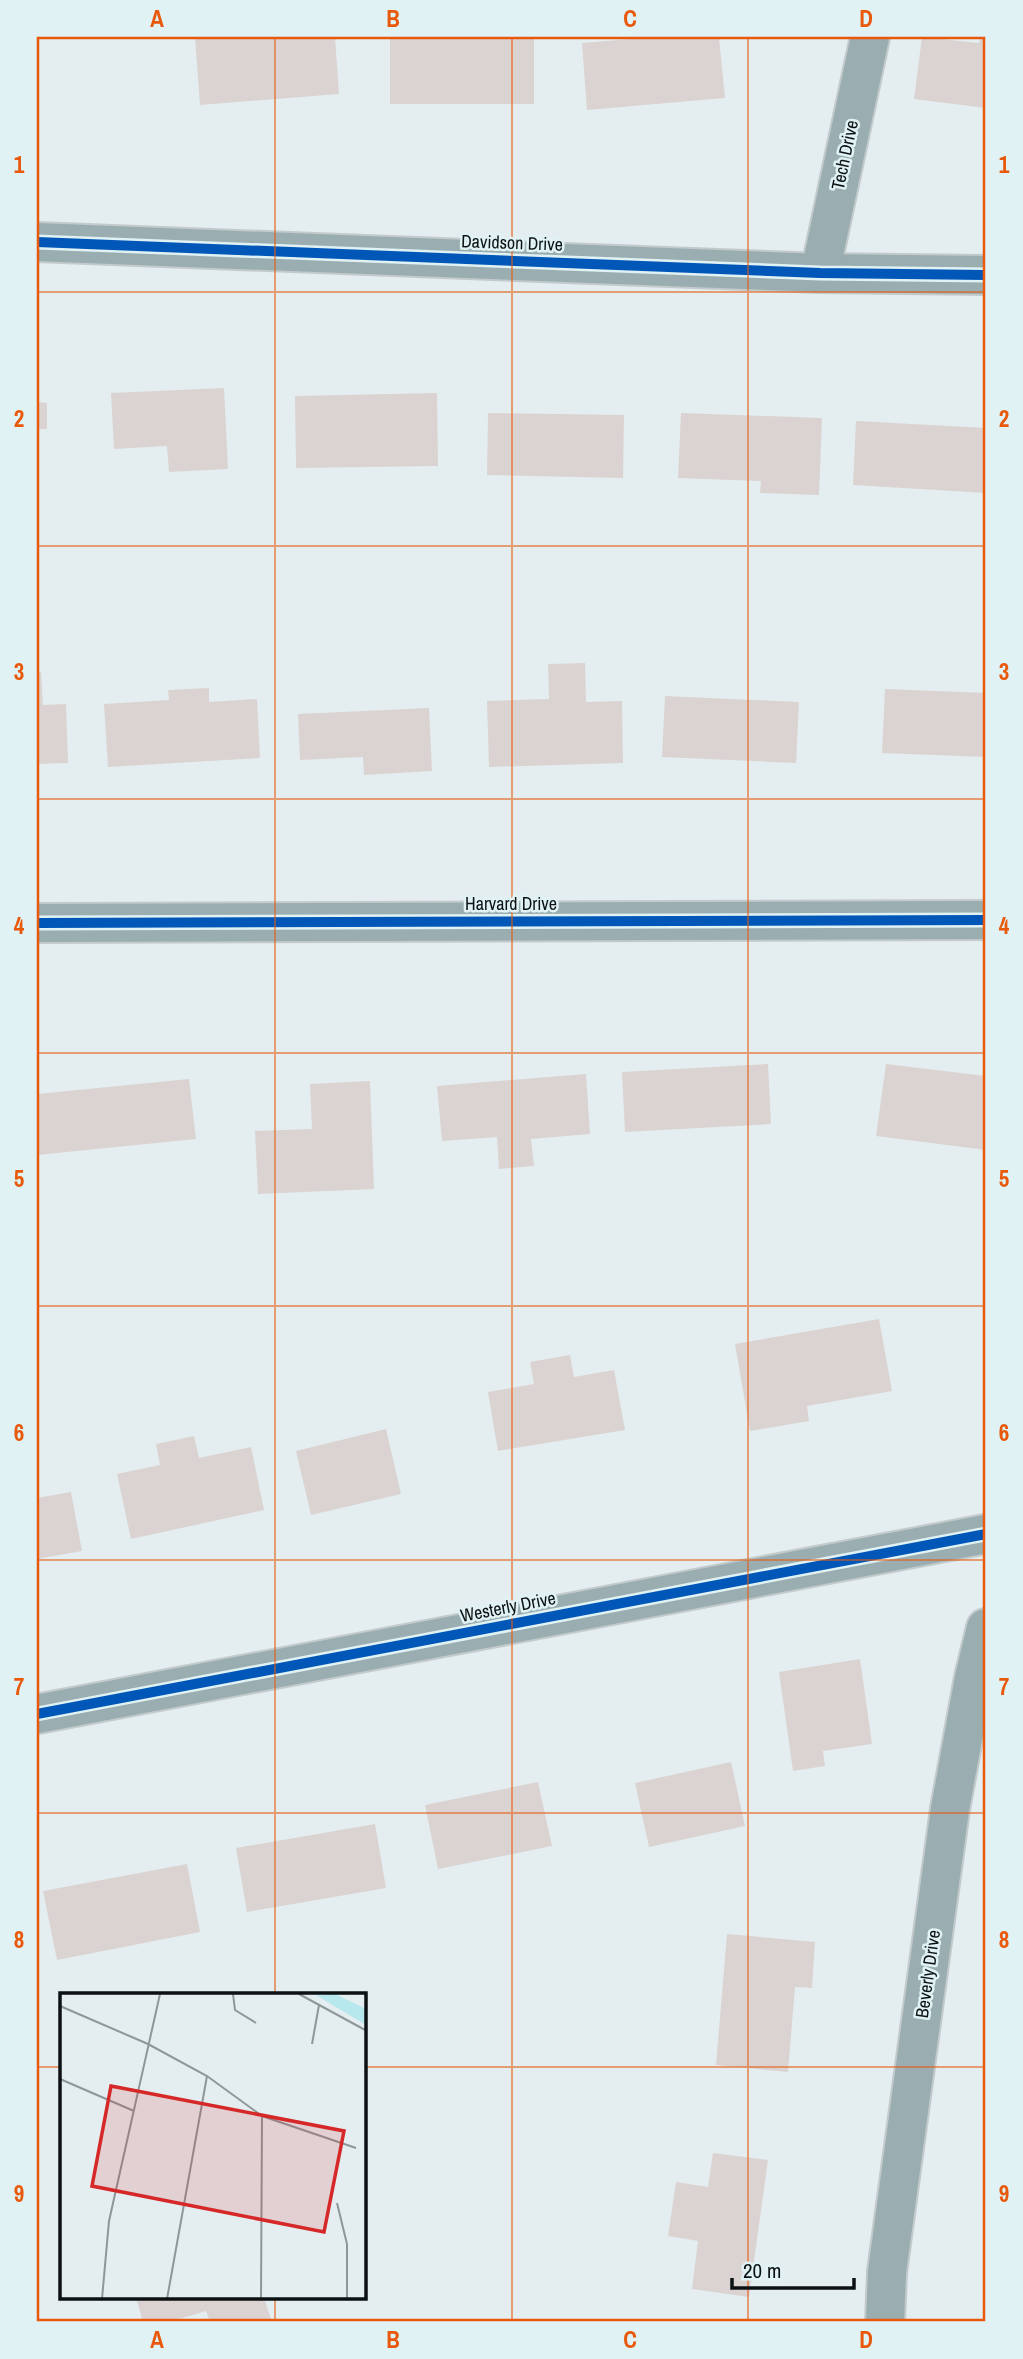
<svg xmlns="http://www.w3.org/2000/svg" width="1023" height="2359" font-family="'Archivo Narrow',sans-serif">
<style>
.building{fill:#dbd3d1}
.lines{fill:none;stroke-linecap:round;stroke-linejoin:round}
.minor-casing{stroke:#c2cacc;stroke-width:42}
.minor{stroke:#9aadb0;stroke-width:38}
.cycleway-casing{stroke:#e0f2f4;stroke-width:15}
.cycleway{stroke:#0057b8;stroke-width:10}
.grid{fill:none;stroke:#e8590c;stroke-width:2;stroke-opacity:0.55}
.labels{text-anchor:middle;stroke-width:5;stroke-linejoin:round;paint-order:stroke}
.street-label{font-size:18px;fill:#0c1213;stroke:#e0f2f4}
.inset-road{fill:none;stroke:#8e9698;stroke-width:2}
.view{fill:#d62828;fill-opacity:0.15;stroke:#d62828;stroke-width:3.5}
.inset-edge{fill:none;stroke:#0c1213;stroke-width:3.5}
.neatline{fill:none;stroke:#e8590c;stroke-width:2.5}
.grid-label{font-size:23px;text-anchor:middle;font-weight:bold;fill:#e8590c}
</style>
<rect width="100%" height="100%" fill="#e4eef0"/>
<g class="building">
<polygon points="195,37 335,37 339,94 200,105"/>
<rect x="390" y="37" width="144" height="67"/>
<polygon points="655,37 719,37 725,98 587,110 582,43"/>
<polygon points="922,37 979,43 980,37 986,37 986,108 914,99"/>
<polygon points="224,388 228,469 169,472 167,446 114,449 111,393"/>
<polygon points="437,393 438,466 296,468 295,396"/>
<polygon points="37,402 47,403 47,429 37,429"/>
<polygon points="488,413 624,415 623,478 487,475"/>
<polygon points="681,413 822,418 819,495 760,493 761,481 678,478"/>
<polygon points="856,421 986,428 986,493 853,485"/>
<polygon points="585,663 586,702 622,701 623,763 489,767 487,701 549,699 548,664"/>
<polygon points="37,672 41,672 43,705 66,704 68,763 37,764"/>
<polygon points="209,688 209,702 257,699 260,758 108,767 104,704 169,700 168,690"/>
<polygon points="885,689 986,693 986,757 882,753"/>
<polygon points="665,696 799,702 796,763 662,757"/>
<polygon points="429,708 432,771 364,775 363,757 300,760 298,714"/>
<polygon points="768,1064 771,1124 625,1132 622,1072"/>
<polygon points="886,1064 986,1076 986,1150 876,1136"/>
<polygon points="586,1074 590,1134 531,1139 534,1166 499,1169 497,1137 442,1141 437,1086"/>
<polygon points="189,1079 196,1139 37,1155 37,1094"/>
<polygon points="370,1081 374,1189 258,1194 255,1131 312,1129 310,1084"/>
<polygon points="879,1319 892,1391 807,1406 809,1421 750,1431 735,1344"/>
<polygon points="570,1355 574,1377 614,1370 625,1430 498,1451 488,1392 534,1384 530,1362"/>
<polygon points="386,1429 401,1494 311,1515 296,1451"/>
<polygon points="194,1436 199,1458 251,1447 264,1510 131,1539 117,1474 160,1465 156,1444"/>
<polygon points="71,1492 82,1551 37,1559 37,1498"/>
<polygon points="860,1659 872,1744 823,1751 825,1766 793,1771 779,1672"/>
<polygon points="731,1762 745,1826 649,1847 635,1783"/>
<polygon points="538,1782 552,1846 438,1869 425,1805"/>
<polygon points="375,1824 386,1888 247,1912 236,1848"/>
<polygon points="187,1864 200,1932 57,1960 43,1891"/>
<polygon points="727,1934 815,1942 812,1988 795,1987 788,2072 716,2065"/>
<polygon points="713,2153 768,2160 749,2297 692,2289 698,2241 668,2236 676,2182 708,2187"/>
<polygon points="136,2298 264,2298 272,2322 210,2322 206,2311 169,2322 143,2322"/>
</g>
<g class="lines">
<defs>
<g id="minor">
<polyline points="37,242 820,273 986,275"/>
<polyline points="820,273 870,37"/>
<polyline points="37,923 986,920"/>
<polyline points="37,1714 986,1534"/>
<polyline points="885,2322 887,2272 950,1809 974,1678 986,1628"/>
</g>
</defs>
<use href="#minor" class="minor-casing"/>
<use href="#minor" class="minor"/>
<defs>
<g id="cycleway">
<polyline points="37,242 820,273 986,275"/>
<polyline points="37,923 986,920"/>
<polyline points="37,1714 986,1534"/>
</g>
</defs>
<use href="#cycleway" class="cycleway-casing"/>
<use href="#cycleway" class="cycleway"/>
</g>
<path class="grid" d="M275,37V1995M512,37V2322M748,37V2322M37,292H986M37,546H986M37,799H986M37,1053H986M37,1306H986M37,1560H986M37,1813H986M37,2067H61M364,2067H986M275,2298V2322"/>
<g class="labels">
<g class="street-label">
<text transform="translate(845 155) rotate(-78)" y="6">Tech Drive</text>
<text transform="translate(512 243) rotate(2)" y="6">Davidson Drive</text>
<text x="511" y="910">Harvard Drive</text>
<text transform="translate(508 1607) rotate(-11)" y="6">Westerly Drive</text>
<text transform="translate(928 1974) rotate(-82)" y="6">Beverly Drive</text>
</g>
</g>
<g transform="translate(60 1993)">
<rect width="306" height="306" fill="#e4eef0"/>
<path d="M275,1L306,16V32L256,2Z" fill="#b6e8ee"/>
<path class="inset-road" d="M173,1L175,17L196,30M239,1L307,38M0,13L88,51L147,83L202,123L296,155M252,51L259,12M0,86L74,118M277,210L287,251V306M42,306L49,228L100,1M107,306L147,83M201,306L202,123"/>
<path class="view" d="M51,93L284,138L264,239L32,193Z"/>
<rect width="306" height="306" class="inset-edge"/>
</g>
<rect width="1023" height="2359" fill="none" stroke="#e0f2f4" stroke-width="77"/>
<path d="M732 2278v10h122v-10" fill="none" stroke="#0c1213" stroke-width="3.5"/>
<text x="743" y="2278" font-size="21" fill="#0c1213" stroke="#e0f2f4" stroke-width="5" paint-order="stroke">20 m</text>
<rect x="38" y="38" width="946" height="2282" class="neatline"/>
<g class="grid-label">
<text x="157" y="27">A</text>
<text x="393" y="27">B</text>
<text x="630" y="27">C</text>
<text x="866" y="27">D</text>
<text x="19" y="173">1</text>
<text x="1004" y="173">1</text>
<text x="19" y="427">2</text>
<text x="1004" y="427">2</text>
<text x="19" y="680">3</text>
<text x="1004" y="680">3</text>
<text x="19" y="934">4</text>
<text x="1004" y="934">4</text>
<text x="19" y="1187">5</text>
<text x="1004" y="1187">5</text>
<text x="19" y="1441">6</text>
<text x="1004" y="1441">6</text>
<text x="19" y="1695">7</text>
<text x="1004" y="1695">7</text>
<text x="19" y="1948">8</text>
<text x="1004" y="1948">8</text>
<text x="19" y="2202">9</text>
<text x="1004" y="2202">9</text>
<text x="157" y="2348">A</text>
<text x="393" y="2348">B</text>
<text x="630" y="2348">C</text>
<text x="866" y="2348">D</text>
</g>
</svg>
